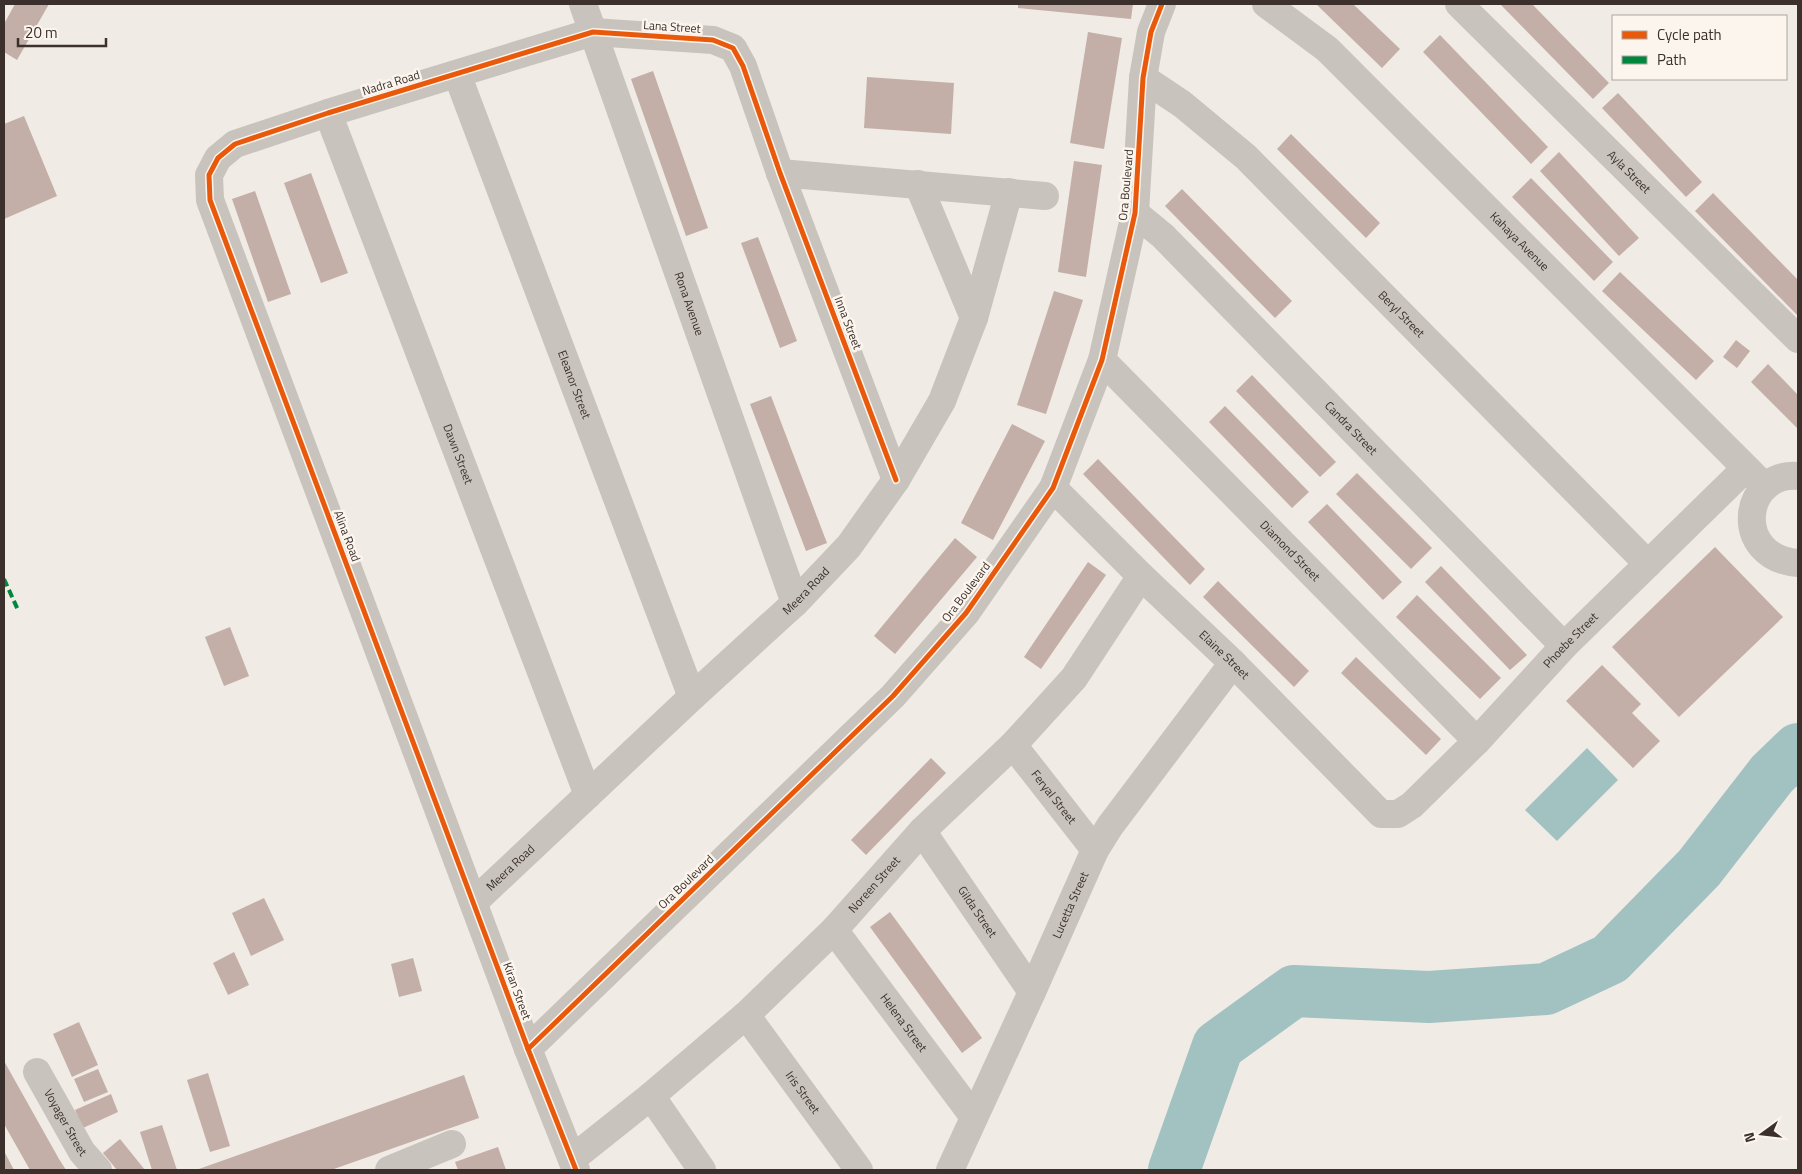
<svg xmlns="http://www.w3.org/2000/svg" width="1802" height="1174" font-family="'Titillium Web',sans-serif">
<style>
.water{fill:#a1c2c1}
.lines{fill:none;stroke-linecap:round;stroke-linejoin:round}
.river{stroke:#a1c2c1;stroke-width:52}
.building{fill:#c3afa7}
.street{stroke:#c9c3be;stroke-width:28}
.quiet{stroke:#00873e;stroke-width:4;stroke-dasharray:8 4;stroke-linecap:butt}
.cycleway-casing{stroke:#fbf5ee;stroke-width:8}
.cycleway{stroke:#e8590c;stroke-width:5}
.labels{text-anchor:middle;stroke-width:5;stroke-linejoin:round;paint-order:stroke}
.street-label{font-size:12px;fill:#3b302b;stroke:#fbf5ee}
</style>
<rect width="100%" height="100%" fill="#f0ebe5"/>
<polygon class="water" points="1587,748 1618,780 1557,841 1525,810"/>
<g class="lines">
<polyline class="river" points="1174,1170 1218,1046 1294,991 1429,997 1546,989 1610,959 1699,868 1772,774 1798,749"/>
</g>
<g class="building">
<polygon points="15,4 49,4 17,60 4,52 4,24"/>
<polygon points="1018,4 1133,4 1131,19 1018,8"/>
<polygon points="1316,4 1353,4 1400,49 1382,68"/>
<polygon points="1500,4 1532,4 1609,83 1593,99"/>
<polygon points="1088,32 1122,38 1104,149 1070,143"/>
<polygon points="1440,35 1548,147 1531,164 1423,52"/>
<polygon points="653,71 708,228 686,236 631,79"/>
<polygon points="867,77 954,83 951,134 864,128"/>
<polygon points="1618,93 1702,182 1686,197 1602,108"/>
<polygon points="24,116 57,196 4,219 4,124"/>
<polygon points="1291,134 1380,223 1366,238 1277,149"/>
<polygon points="1559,152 1639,238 1619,256 1540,171"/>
<polygon points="1074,161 1102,165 1086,277 1058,272"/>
<polygon points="311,173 348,273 321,283 284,183"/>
<polygon points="1531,178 1613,262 1594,281 1512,197"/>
<polygon points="1182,189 1292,301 1275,318 1165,206"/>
<polygon points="255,191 291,294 268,302 232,199"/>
<polygon points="1713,193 1798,280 1798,316 1695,211"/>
<polygon points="758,237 797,341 780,348 741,243"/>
<polygon points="1620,272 1714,361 1696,380 1602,291"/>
<polygon points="1054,291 1083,300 1046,414 1017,405"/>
<polygon points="1736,340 1750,351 1737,368 1723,357"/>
<polygon points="1768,364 1798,395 1798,429 1751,382"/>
<polygon points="1252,375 1336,462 1320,477 1236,391"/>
<polygon points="771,396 827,543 806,551 750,404"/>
<polygon points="1225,406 1309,492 1292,508 1209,422"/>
<polygon points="1012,424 1045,441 993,540 961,523"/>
<polygon points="1098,459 1205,569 1190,585 1083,474"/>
<polygon points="1357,473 1432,548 1411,569 1336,494"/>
<polygon points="1327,504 1402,582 1383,600 1308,522"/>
<polygon points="955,538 977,557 895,654 874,636"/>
<polygon points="1715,547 1783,617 1679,717 1612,647"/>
<polygon points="1088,562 1106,575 1041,669 1024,657"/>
<polygon points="1441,566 1527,655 1510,670 1425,582"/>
<polygon points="1218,581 1309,671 1294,687 1203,597"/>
<polygon points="1417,595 1501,678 1480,699 1396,617"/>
<polygon points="230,627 249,676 224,686 205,637"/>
<polygon points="1356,657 1441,739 1426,755 1341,673"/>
<polygon points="1602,665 1641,704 1632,713 1660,741 1633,768 1566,701"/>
<polygon points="931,758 946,773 866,855 851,840"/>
<polygon points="264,898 284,940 251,956 232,913"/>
<polygon points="890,912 982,1038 962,1053 870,927"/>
<polygon points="234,952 249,985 228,995 213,963"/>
<polygon points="413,958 422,991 399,997 391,964"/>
<polygon points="79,1022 98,1065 72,1077 53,1034"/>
<polygon points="4,1061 59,1159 66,1170 30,1170 4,1124"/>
<polygon points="98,1069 108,1092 84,1102 74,1079"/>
<polygon points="208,1073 230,1146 210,1152 187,1080"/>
<polygon points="464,1075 479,1118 331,1170 196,1170"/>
<polygon points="111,1094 118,1112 83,1128 75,1110"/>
<polygon points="162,1125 177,1170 152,1170 140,1132"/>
<polygon points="120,1139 145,1170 117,1170 103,1153"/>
<polygon points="498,1147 506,1170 458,1170 455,1162"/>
<polygon points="4,1151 14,1170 4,1170"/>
</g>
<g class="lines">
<g class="street">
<path id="s1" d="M583,4L795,603"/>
<path id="s2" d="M1266,4L1327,49L1765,487"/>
<path id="s3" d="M1459,4L1798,339"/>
<path id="s4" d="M457,74L692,697"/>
<path id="s5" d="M1143,78L1182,104L1246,157L1648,564"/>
<path id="s6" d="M328,113L588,795"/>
<polyline points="780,173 1045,196"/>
<polyline points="918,184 974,318"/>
<path id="s7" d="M1135,213L1163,236L1564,646"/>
<path id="s8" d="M1102,360L1477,741"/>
<path d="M1798,476C1741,472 1732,558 1798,563"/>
<path id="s9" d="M1053,488L1141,576L1233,663L1381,814H1398L1412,805L1477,741L1564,646L1745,469"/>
<path id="s10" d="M1013,745L1095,850"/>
<path id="s11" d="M922,831L1032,992"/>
<path id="s12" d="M474,902L692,697L795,603L849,546L896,480L942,401L974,318L1009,192"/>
<path id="s13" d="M834,930L974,1117"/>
<path id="s14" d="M746,1015L859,1170"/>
<polyline points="528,1049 893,696 966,613 1053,488 1102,360 1135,213 1143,78 1151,32 1162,4"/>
<path id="s15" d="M37,1072L82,1152L98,1170"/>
<polyline points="651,1096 702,1170"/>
<path id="s16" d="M572,1159L651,1096L746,1015L834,930L922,831L1013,745L1074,678L1141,576"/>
<polyline points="389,1170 452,1144"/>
<polyline points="576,1170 528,1049 210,200 209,175 218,158 235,144 328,113 593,32 713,40 733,48 743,66 780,173 896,480"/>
<path id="s17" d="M950,1170L1032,992L1095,850L1110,826L1233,663"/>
</g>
<polyline class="quiet" points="4,579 18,610"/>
<defs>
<g id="cycleway">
<polyline points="528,1049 893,696 966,613 1053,488 1102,360 1135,213 1143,78 1151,32 1162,4"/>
<polyline points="576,1170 528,1049 210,200 209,175 218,158 235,144 328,113 593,32 713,40 733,48 743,66 780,173 896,480"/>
</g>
</defs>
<use href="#cycleway" class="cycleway-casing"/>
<use href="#cycleway" class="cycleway"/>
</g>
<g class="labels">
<g class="street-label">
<text transform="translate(672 27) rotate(4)" y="4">Lana Street</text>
<text transform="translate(391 83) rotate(-17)" y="4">Nadra Road</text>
<text dy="4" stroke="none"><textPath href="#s3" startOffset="239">Ayla Street</textPath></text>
<text transform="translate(1126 185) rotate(-85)" y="4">Ora Boulevard</text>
<text dy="4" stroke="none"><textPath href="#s2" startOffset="348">Kahaya Avenue</textPath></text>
<text dy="4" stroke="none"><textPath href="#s1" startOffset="318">Rona Avenue</textPath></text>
<text dy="4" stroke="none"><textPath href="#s5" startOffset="351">Beryl Street</textPath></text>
<text transform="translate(848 323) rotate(69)" y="4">Inna Street</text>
<text dy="4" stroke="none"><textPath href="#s4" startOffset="332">Eleanor Street</textPath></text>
<text dy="4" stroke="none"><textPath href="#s7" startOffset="305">Candra Street</textPath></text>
<text dy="4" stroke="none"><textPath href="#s6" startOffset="365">Dawn Street</textPath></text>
<text transform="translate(347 536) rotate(69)" y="4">Alina Road</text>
<text dy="4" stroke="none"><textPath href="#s8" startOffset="268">Diamond Street</textPath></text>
<text dy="4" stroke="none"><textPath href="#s12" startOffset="455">Meera Road</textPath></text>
<text transform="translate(966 592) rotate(-53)" y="4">Ora Boulevard</text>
<text dy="4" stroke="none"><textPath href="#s9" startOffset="725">Phoebe Street</textPath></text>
<text dy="4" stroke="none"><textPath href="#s9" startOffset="239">Elaine Street</textPath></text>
<text dy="4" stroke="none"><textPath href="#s10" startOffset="66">Feryal Street</textPath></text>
<text dy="4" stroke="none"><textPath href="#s12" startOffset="50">Meera Road</textPath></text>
<text transform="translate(686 882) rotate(-44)" y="4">Ora Boulevard</text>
<text dy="4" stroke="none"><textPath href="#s16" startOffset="409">Noreen Street</textPath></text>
<text dy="4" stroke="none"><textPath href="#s17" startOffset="291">Lucetta Street</textPath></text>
<text dy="4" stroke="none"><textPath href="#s11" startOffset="98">Gilda Street</textPath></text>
<text transform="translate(517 991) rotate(70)" y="4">Kiran Street</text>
<text dy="4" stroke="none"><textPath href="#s13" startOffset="116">Helena Street</textPath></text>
<text dy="4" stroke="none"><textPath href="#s14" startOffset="96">Iris Street</textPath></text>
<text dy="4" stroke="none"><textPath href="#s15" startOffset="58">Voyager Street</textPath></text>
</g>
</g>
<rect width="1802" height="1174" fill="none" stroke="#3b302b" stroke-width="10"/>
<rect x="1612" y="15" width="175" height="65" fill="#fbf5ee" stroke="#aea6a0"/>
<rect x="1622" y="31" width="25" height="8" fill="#e8590c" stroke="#aea6a0"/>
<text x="1657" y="40" font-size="15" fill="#3b302b">Cycle path</text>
<rect x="1622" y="56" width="25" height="8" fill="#00873e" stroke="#aea6a0"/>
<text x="1657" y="65" font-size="15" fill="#3b302b">Path</text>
<g transform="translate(1762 1134) rotate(255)" stroke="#fbf5ee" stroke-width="4" paint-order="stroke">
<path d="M0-4L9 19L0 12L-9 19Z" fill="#3b302b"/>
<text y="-8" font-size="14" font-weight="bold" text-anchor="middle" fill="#3b302b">N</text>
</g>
<path d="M18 38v8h88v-8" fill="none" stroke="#3b302b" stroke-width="2.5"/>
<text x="25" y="38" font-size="15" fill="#3b302b" stroke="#fbf5ee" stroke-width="4" paint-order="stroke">20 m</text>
</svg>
